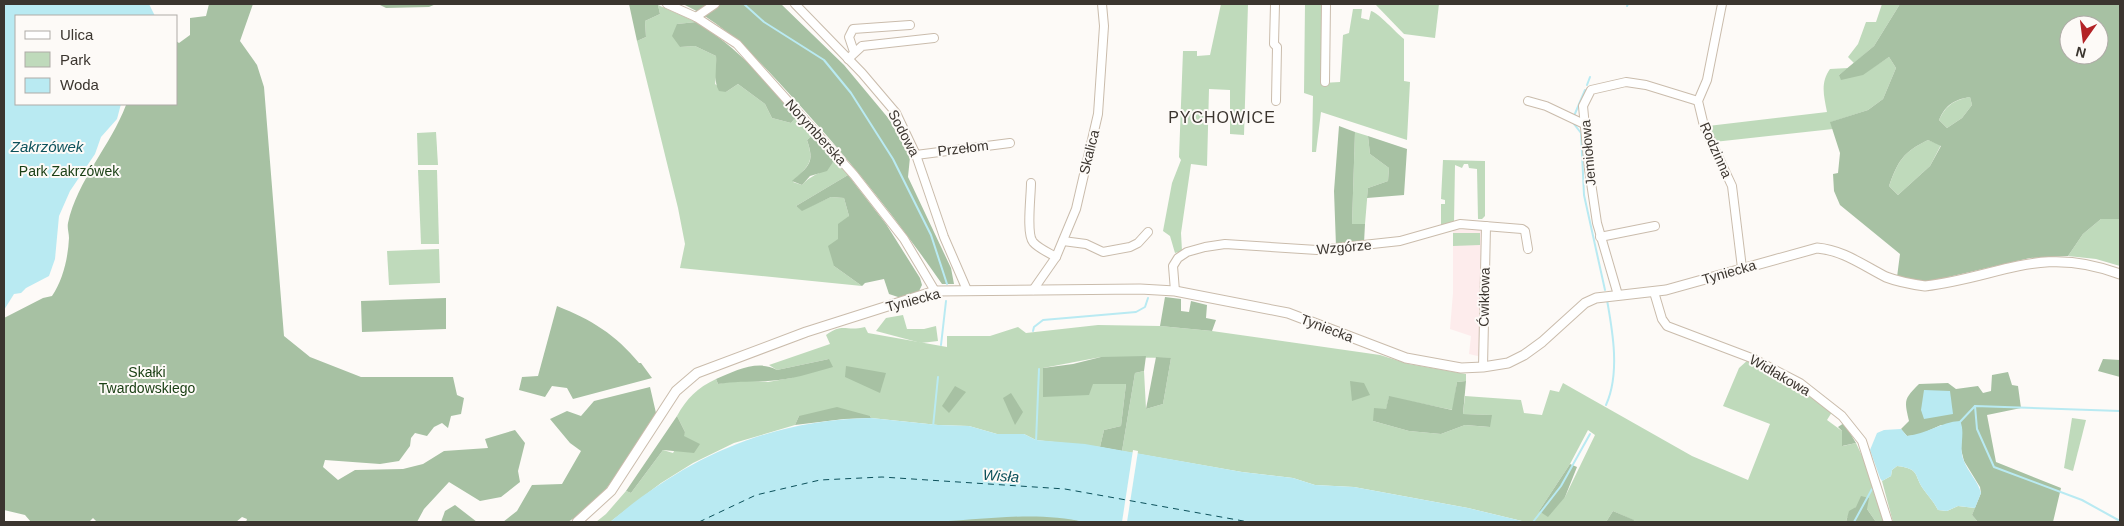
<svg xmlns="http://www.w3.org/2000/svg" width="2124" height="526" font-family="Helvetica,sans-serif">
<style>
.education{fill:#fdecec}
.green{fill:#bfdabb;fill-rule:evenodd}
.forest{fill:#a7c1a3;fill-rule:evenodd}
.water{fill:#b9eaf2}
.pier{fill:#fdfaf7}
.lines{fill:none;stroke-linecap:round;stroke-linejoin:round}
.stream{stroke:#b9eaf2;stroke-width:2}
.ferry{stroke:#0c515b;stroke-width:1;stroke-dasharray:6 5;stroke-linecap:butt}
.minor-casing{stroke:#cabcac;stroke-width:10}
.tertiary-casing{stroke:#cabcac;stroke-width:11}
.minor{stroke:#fff;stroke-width:8}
.tertiary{stroke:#fff;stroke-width:9}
.labels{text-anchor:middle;stroke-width:4;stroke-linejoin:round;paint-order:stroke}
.street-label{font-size:14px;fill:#3b352f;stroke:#fdfaf7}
.park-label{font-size:14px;fill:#1b4015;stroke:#fdfaf7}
.water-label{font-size:15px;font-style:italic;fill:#0c515b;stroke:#fdfaf7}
.quarter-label{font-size:16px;letter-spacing:1px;fill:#3b352f;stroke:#fdfaf7}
</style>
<rect width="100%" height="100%" fill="#fdfaf7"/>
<polygon class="education" points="1483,229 1482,357 1469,354 1471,336 1450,329 1453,293 1453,230"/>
<g class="green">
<polygon points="1221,4 1248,4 1244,135 1230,134 1230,90 1209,89 1207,166 1191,164 1181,233 1182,251 1175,253 1170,236 1163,231 1172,183 1181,160 1179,157 1183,51 1197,51 1197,56 1210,55"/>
<path d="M1305,4H1323L1322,83L1340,82L1343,35L1349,33L1353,9H1362L1361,18L1369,20L1371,11C1379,13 1395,32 1404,39V81L1410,82L1407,140L1321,112L1316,152H1312L1313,96L1304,93Z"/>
<polygon points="1375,4 1439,4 1435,38 1404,34"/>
<polygon points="1878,4 1900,4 1874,46 1854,63 1848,57 1858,44 1866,22 1876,22 1882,4"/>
<path d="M658,5L696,22L677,24L680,47L695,46L716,56L717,71L715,84L726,92L738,84L765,104L772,118L791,123L796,117L813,135L807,140C815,164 808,165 793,182L802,185C815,171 823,176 835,159L848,175L796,206L802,210L831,197L844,198L849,216L838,239L834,266L862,286L680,268L685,244L678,208L637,41L646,37L645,21L660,14Z"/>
<path d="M1889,57L1896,68L1883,99L1868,110L1831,122L1833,129L1714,142L1708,126L1827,112C1824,96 1820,83 1830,69L1848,68L1839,75L1863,74Z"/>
<path d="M1970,97L1972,105L1962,118L1947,128L1939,120C1946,105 1954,100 1970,97Z"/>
<polygon points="436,132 438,165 418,165 417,133"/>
<polygon points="1355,132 1368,136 1370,154 1389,168 1388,181 1368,188 1365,224 1352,224"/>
<path d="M1928,140L1941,145L1930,166L1898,195L1889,186C1898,161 1903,152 1928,140Z"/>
<polygon points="1443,160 1485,161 1485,216 1482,219 1478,219 1477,169 1469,168 1468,164 1464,164 1462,168 1455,165 1454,223 1441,226 1441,204 1445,204 1445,200 1441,199"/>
<polygon points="418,170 437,170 439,244 421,244"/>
<polygon points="2101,219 2120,219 2120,266 2096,259 2068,256 2083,234"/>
<polygon points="1453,233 1480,233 1480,245 1453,246"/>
<polygon points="439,249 440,283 389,285 387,251"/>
<polygon points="903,315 907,329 924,329 936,326 938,341 921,343 876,331 886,318"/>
<path d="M1098,325L1160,326L1212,331L1380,355L1409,364L1466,374V381L1457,382L1453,410L1389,397L1386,410L1373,421L1409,431L1441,434L1465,425L1489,427L1491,415L1463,414L1465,396L1521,400L1524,413L1542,415L1550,390L1559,392L1563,383L1692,456L1748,480L1770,424L1723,406L1739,368L1749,359L1784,379L1832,412L1827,420L1842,431L1843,446L1856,443L1863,458L1885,522H1876L1867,509L1856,507L1847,518L1846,522H1633V520L1613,511L1606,522H1526L1468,508L1354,487L1315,485L1293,478L1242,472L1122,451L1135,373L1144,371L1146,409L1163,404L1171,358L1101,357L1043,368L1093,384H1126L1121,426L1104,430L1100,447L1036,440L1024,434H997L969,426L938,425L871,418L870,416H799L795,425L734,443L693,463L661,483L610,522H596L606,514L626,491L631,493L663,450L673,453L685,432L677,416C687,398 697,388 716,379L718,384L737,380L768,382L791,378L829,359L777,370L769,365L830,344L826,335C844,322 845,332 865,327L868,333L947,347V336H990L1018,327L1026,333ZM1588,430L1595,435L1565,497L1539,511L1570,464Z"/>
<polygon points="2072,418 2086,420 2073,471 2064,468"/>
<path d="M1897,466C1921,469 1913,475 1924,490C1929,497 1934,502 1938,510L1947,511L1958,506L1975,508L1972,515L1978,522H1893L1882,481L1891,476L1892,470Z"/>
</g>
<g class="forest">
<path d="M209,4H253L240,41L257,65L264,87L284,336L310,357L361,377H453L457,395L464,398L461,414L451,416L448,428L442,423L434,427L427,436L415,433L411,438L410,446L399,461L380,464L325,460L323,467L338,480L355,470L403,469L423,464L444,451L488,448L485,439L515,430L525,443L518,471L520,482L501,497L480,501L449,482L424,509L417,522H246L247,519L242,517L236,522H97L93,518L89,522H31L25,515L4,510V318L43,298L52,296C63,280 68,258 69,238C69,233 67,228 68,223C77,181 111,145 126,105L176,104V41L179,43L190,35V18L206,16Z"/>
<polygon points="378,4 436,4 429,7 386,8"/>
<polygon points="629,4 658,5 660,14 645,21 646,37 637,41"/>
<path d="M683,4H781L844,65L889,119L910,157L908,177L951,268L954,284H942C897,219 848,158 795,100C761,63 729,26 683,4Z"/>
<path d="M1900,4H2120V219H2101L2083,234L2068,256L2030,258L1927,282L1897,277L1900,254L1840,205L1834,191L1833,174L1838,173L1840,153L1830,122L1868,110L1883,99L1896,68L1889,57L1863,75L1841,80L1839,75L1874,46ZM2069,25H2099V55H2069ZM1970,97L1972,105L1962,118L1947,128L1939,120C1946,104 1954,100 1970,97ZM1928,140L1941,146L1930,166L1898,195L1889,186C1898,161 1903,152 1928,140Z"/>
<path d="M696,22C737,47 766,80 796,117L791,123L772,118L765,104L738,84L726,92L719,91C713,81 717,68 716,56L695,46L680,47L672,36L677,24Z"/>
<polygon points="1339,126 1355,132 1352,224 1365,224 1364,243 1336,246 1334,191"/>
<path d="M813,135L835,159L827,171L810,176L802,185L792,181C809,166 815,163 807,140Z"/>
<polygon points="1368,136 1407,149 1404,195 1367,198 1368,188 1388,181 1389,168 1370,154"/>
<polygon points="848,175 886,224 920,278 922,285 919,291 901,298 889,294 884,279 865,283 862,286 834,266 828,246 838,239 838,224 849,216 844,198 831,197 802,211 796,206"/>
<polygon points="1165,297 1181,299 1181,311 1189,312 1191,301 1207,305 1206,318 1216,320 1212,331 1160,326"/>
<polygon points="446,298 446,329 362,332 361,301"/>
<path d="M557,306C592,320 615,334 639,363H641L652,378L573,399L567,388L552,386L545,397L519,390L522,377L538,376Z"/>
<polygon points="1146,356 1144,371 1135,373 1122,451 1100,447 1104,430 1121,426 1126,384 1093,384 1089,395 1043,397 1043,368 1073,364 1101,357"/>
<polygon points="1156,357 1171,358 1163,404 1146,409"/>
<path d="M829,359L833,367C812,373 790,380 768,381C750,382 735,381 718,384L716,379C735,371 758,359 777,370Z"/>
<polygon points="2103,359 2120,360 2120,390 2120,377 2098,371"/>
<polygon points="846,366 886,373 880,393 845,377"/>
<path d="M2008,372L2012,385L2018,386L2021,408L1987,415L1996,462L2061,488L2053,522H1978L1972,515L1981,493L1980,487L1964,461L1961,449L1962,427L1941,425L1919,435L1907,436L1901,429L1909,421C1904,400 1904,399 1919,384L1948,383L1956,389L1978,386L1983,393L1991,391L1992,375Z"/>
<polygon points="1350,381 1364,383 1370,395 1352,401"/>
<polygon points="1466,381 1463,414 1492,415 1490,427 1465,425 1441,434 1409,431 1373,421 1374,408 1386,409 1389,396 1452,410 1457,382"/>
<polygon points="955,386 966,392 949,413 942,406"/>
<polygon points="650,387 656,413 614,478 603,493 577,516 568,522 503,522 517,511 532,485 562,484 581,451 570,443 550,419 567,411 581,416 594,401"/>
<polygon points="1011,393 1023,412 1015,425 1003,398"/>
<polygon points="837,407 870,416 871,418 844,419 795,425 799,416"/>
<polygon points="677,416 685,432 684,436 700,444 694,453 663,450 631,493 626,491"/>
<polygon points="1844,423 1856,443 1842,446 1842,431 1838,427"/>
<polygon points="1570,464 1577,467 1565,497 1548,517 1539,511"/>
<polygon points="1861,496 1869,498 1867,509 1876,522 1846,522 1849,511 1856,507"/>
<polygon points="455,505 477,522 441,522 445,511"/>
<polygon points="1613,511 1634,520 1633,522 1606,522"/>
<polygon points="1013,515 1058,516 1086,522 926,522"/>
</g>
<g class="water">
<polygon points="4,4 149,4 155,16 16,16 16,104 121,104 117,119 101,137 95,154 70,191 59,216 55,259 49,276 26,288 21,293 14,294 4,310"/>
<polygon points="1924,390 1950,391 1953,414 1924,419 1921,410"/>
<path d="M871,418L938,425L969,426L997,434H1024L1036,440L1085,444L1242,472L1293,478L1315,485L1354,487L1468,508L1526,522H1086C1030,510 981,521 924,522C819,525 714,522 610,522C687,457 769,420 871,418Z"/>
<path d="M1960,421C1966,433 1958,448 1964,461C1968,472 1978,481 1981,493L1975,508L1958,506L1947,511L1938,510C1934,502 1929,497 1924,490C1913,475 1921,469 1897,466L1892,470L1891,476L1882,481L1880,478L1870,450L1877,433L1884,430L1901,429L1907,436C1926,434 1941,422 1960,421Z"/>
</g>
<polygon class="pier" points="1133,450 1138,451 1127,522 1122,522"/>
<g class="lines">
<g class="stream">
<polyline points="744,4 764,22 824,60 851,93 893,159 931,235 947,284"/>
<polyline points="1627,6 1628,4"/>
<polyline points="1587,85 1590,77"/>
<polyline points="1574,116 1585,90"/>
<polyline points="1574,124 1581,133 1584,195 1605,290"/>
<polyline points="1033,331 1034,327 1043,320 1136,312 1145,307 1148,298"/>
<polyline points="941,345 946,301"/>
<path d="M1606,405C1620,374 1613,333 1607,300"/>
<polyline points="1975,406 1977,429 1994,467 2082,500 2120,521"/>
<polyline points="1958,424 1975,406 2120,411"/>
<polyline points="933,427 938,377"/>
<polyline points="1036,442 1039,369"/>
<polyline points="1533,522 1561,486 1590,434"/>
<polyline points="1854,522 1872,489"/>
</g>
<polyline class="ferry" points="699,522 756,495 820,480 882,477 1065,489 1249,522"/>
<defs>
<g id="minor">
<polyline points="667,4 696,17 737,44 854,175 904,239 935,291"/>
<polyline points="795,4 862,73 896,113 916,155 944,237 967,290"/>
<polyline points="1275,4 1274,44 1277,47 1276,101"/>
<polyline points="1722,4 1707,80 1698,101 1704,126 1732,186 1742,268"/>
<polyline points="696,17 715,4"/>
<polyline points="854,52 849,37 853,29 910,25"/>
<polyline points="848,59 862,46 934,38"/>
<polyline points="1325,82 1326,4"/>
<polyline points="1528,101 1546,106 1584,124"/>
<polyline points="916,155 1010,143"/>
<path d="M1031,183C1031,196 1026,234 1033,242C1038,248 1049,253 1056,257"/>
<polyline points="1600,237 1655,226"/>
<polyline points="1063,241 1086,244 1103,252 1130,247 1138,243 1148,232"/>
<polyline points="1033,290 1056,257 1076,209 1098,114 1104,26 1102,4"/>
<polyline points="1175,291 1173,266 1178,258 1187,252 1205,247 1225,244 1317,250 1400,241 1460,224 1522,229 1525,231 1528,249"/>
<polyline points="1654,292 1662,319 1667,326 1754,359 1800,383 1842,416 1862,441 1888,522"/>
<polyline points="1618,295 1597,223 1589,169 1583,106 1591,90 1626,82 1646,85 1698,101"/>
<polyline points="1483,367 1486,226"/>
</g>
<path id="tertiary" d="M577,522L611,491L676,391L697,373L806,332L935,291L1140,289L1175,291L1288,313L1406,358L1461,368L1483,367L1508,363L1524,355L1542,342L1585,303L1596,298L1666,290L1817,248C1843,250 1864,266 1886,277C1899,282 1911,284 1925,286C2001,277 2040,244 2120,274"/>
</defs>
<use href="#minor" class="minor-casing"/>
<use href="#tertiary" class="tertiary-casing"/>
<use href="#minor" class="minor"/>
<use href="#tertiary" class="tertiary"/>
</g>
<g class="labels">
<g class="street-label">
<text transform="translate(816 132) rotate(48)" y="5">Norymberska</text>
<text transform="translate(904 133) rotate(62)" y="5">Sodowa</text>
<text transform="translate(963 148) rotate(-7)" y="5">Przełom</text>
<text transform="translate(1716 150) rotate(66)" y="5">Rodzinna</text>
<text transform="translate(1089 152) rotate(-76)" y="5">Skalica</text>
<text transform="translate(1588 153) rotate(-95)" y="5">Jemiołowa</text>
<text transform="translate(1344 247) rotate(-5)" y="5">Wzgórze</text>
<text transform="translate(1729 272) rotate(-16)" y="5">Tyniecka</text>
<text transform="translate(1484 297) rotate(-89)" y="5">Ćwikłowa</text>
<text transform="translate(913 300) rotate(-15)" y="5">Tyniecka</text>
<text transform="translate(1327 328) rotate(21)" y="5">Tyniecka</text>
<text transform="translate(1780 375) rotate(30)" y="5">Widłakowa</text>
</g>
<g class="park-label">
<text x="69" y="176">Park Zakrzówek</text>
<text x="147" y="377">Skałki<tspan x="147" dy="16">Twardowskiego</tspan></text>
</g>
<g class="water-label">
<text x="47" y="152">Zakrzówek</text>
<text transform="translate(1001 476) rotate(4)" y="5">Wisła</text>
</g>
<g class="quarter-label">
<text x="1222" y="123">PYCHOWICE</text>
</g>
</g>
<rect width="2124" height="526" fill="none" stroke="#3b352f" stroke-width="10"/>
<rect x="15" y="15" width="162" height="90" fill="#fdfaf7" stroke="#afaba7"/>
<rect x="25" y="31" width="25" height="8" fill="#ffffff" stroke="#afaba7"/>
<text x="60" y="40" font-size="15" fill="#3b352f">Ulica</text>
<rect x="25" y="52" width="25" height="15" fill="#bfdabb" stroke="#afaba7"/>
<text x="60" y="65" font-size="15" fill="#3b352f">Park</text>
<rect x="25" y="78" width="25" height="15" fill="#b9eaf2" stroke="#afaba7"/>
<text x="60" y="90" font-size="15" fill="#3b352f">Woda</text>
<g transform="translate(2084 40) rotate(194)"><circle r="24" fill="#fdfaf7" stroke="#afaba7"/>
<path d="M0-4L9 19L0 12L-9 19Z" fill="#b32226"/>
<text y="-8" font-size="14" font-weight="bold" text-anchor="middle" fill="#3b352f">N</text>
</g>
</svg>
